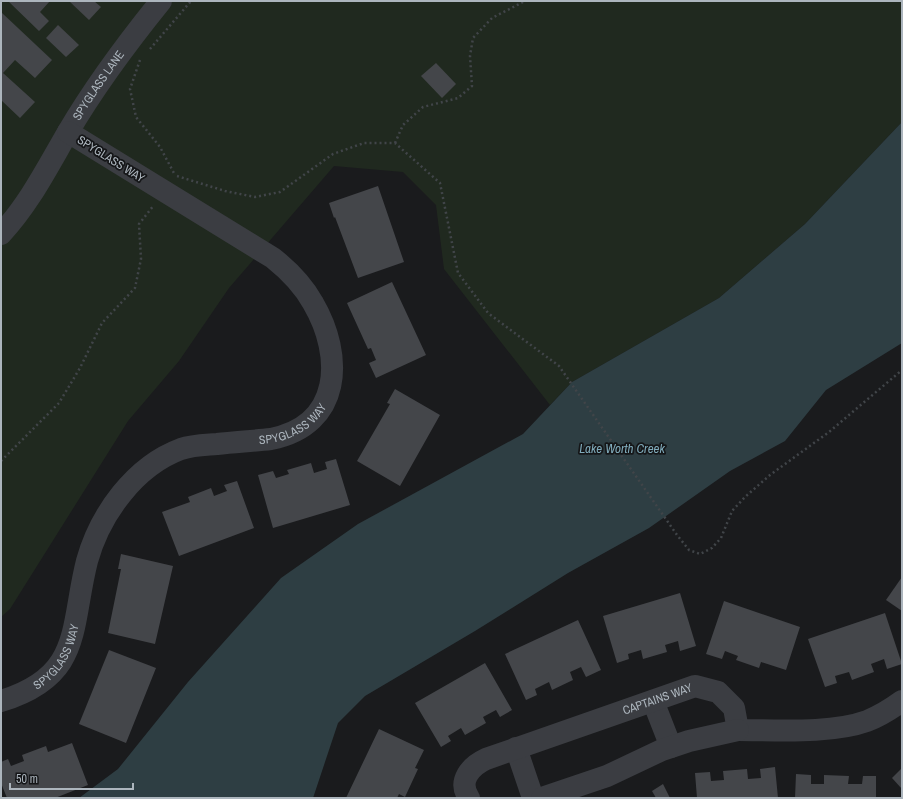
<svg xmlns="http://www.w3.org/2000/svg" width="903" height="799" font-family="'Archivo Narrow',sans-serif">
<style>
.green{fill:#20291f}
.water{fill:#2e3e43}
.building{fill:#44464a}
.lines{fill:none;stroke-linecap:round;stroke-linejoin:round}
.path{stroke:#414549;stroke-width:2.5;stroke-dasharray:2 3;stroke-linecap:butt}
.minor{stroke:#3b3d42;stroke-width:22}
.labels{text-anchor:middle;stroke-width:3.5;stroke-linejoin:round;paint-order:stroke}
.street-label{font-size:12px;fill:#acb5bd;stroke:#151618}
.water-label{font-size:13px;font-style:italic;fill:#80abbb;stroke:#151618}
</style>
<rect width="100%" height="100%" fill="#1a1b1d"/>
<polygon class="green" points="1,1 902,1 902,122 805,224 719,298 572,382 550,405 444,269 436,205 403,172 334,166 229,288 179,361 128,421 10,609 1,617"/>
<polygon class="water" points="902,122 902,343 826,390 785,441 730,471 649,528 568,573 475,631 365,696 338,723 313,798 79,798 118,769 188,682 281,578 358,524 523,434 572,382 719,298 805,224"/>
<g class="building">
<polygon points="8,1 50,1 40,12 49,21 39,31"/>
<polygon points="69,1 94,1 101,7 89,20"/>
<polygon points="1,12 52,60 35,78 15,60 3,73 35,102 20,118 1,100"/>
<polygon points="58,25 79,45 66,57 46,38"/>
<polygon points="436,63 456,84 442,98 421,76"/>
<polygon points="378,186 404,262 358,278 335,217 334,218 329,203"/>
<polygon points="392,282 426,355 376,378 369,363 376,360 371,348 368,349 347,303"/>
<polygon points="395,389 440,415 400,486 357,461 390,404 387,403"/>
<polygon points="336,459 350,505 273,528 258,475 273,471 276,478 289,474 287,470 311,463 314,473 327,469 325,462"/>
<polygon points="237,481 254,528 179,556 162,512 190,502 188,497 211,488 214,496 227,491 224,485"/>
<polygon points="121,554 173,566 155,644 108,633 121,569 118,569"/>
<polygon points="902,577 902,611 886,600"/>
<polygon points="680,593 696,646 680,651 678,641 665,645 667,652 643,659 641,650 628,654 629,659 617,663 603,616"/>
<polygon points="724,601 800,627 786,670 761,662 759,668 736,660 738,656 725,651 722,659 706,654"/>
<polygon points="885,613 902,664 887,669 884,659 871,664 874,672 852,680 849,672 835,676 837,683 825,687 808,639"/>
<polygon points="578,620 601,670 586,677 581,667 570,672 573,680 552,690 549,682 535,689 537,695 526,700 505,654"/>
<polygon points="109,650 156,668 126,743 79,724"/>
<polygon points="485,663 512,710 500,717 496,710 483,717 486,723 465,735 461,728 448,736 451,741 441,747 415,703"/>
<polygon points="379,729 424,750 415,768 418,769 405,797 399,794 397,798 346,798"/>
<polygon points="72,743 88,785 55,798 7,798 1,783 1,762 8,759 11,766 24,761 22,755 46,746 48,752"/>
<polygon points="775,767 778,798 697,798 695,773 710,772 711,781 724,780 723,771 747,769 748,779 761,778 760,769"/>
<polygon points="902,768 902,789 892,778"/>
<polygon points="796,774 811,775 811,784 824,784 824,775 849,776 848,784 862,784 863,776 876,776 876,798 795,798"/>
<polygon points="663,784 670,798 656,798 652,791"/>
</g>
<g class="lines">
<g class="path">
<polyline points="150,49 191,1"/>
<polyline points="140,60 130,89 136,117 160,147 175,175"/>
<polyline points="395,143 403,125 423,107 458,98 472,86 470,56 473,38 492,18 525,1"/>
<polyline points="177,176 225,191 255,197 280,192 333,154 364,143 395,143 440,183 458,273 488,313 559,366 677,535 689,550 700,554 712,548 721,538 732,511 745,497 770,475 829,432 902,370"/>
<polyline points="1,461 59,403 80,368 102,323 135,288 141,259 139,224 154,205"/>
</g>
<g class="minor">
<path id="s1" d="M1,234C29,204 47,168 68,132C95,86 127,43 161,1"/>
<path id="s2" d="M1,701C83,676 70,628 87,561C100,514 135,466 181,449C193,445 205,445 217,444C235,442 253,441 271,439C342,425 344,356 313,303C303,285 288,270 273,258L68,132"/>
<polyline points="653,701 671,747"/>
<polyline points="516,748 533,798"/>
<path id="s3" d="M469,798C457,781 471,766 486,759L695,686L718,692L734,708L738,730C776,730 831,734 867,721C880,716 891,709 902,701"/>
<polyline points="542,798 607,776 662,750 689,741 738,730"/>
</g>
</g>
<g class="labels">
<g class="street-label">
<text dy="4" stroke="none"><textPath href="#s1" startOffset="178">SPYGLASS LANE</textPath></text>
<text transform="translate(111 159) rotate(32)" y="4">SPYGLASS WAY</text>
<text dy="4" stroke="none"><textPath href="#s2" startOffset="446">SPYGLASS WAY</textPath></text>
<text dy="4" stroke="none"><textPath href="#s2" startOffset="75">SPYGLASS WAY</textPath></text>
<text dy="4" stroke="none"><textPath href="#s3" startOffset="231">CAPTAINS WAY</textPath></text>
</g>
<g class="water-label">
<text x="622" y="453">Lake Worth Creek</text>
</g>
</g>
<rect width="903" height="799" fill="none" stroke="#acb5bd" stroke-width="4"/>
<path d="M10 783v6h123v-6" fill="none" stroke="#acb5bd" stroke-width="2"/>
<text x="16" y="783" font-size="12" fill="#acb5bd" stroke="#151618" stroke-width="3" paint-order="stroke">50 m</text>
</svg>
